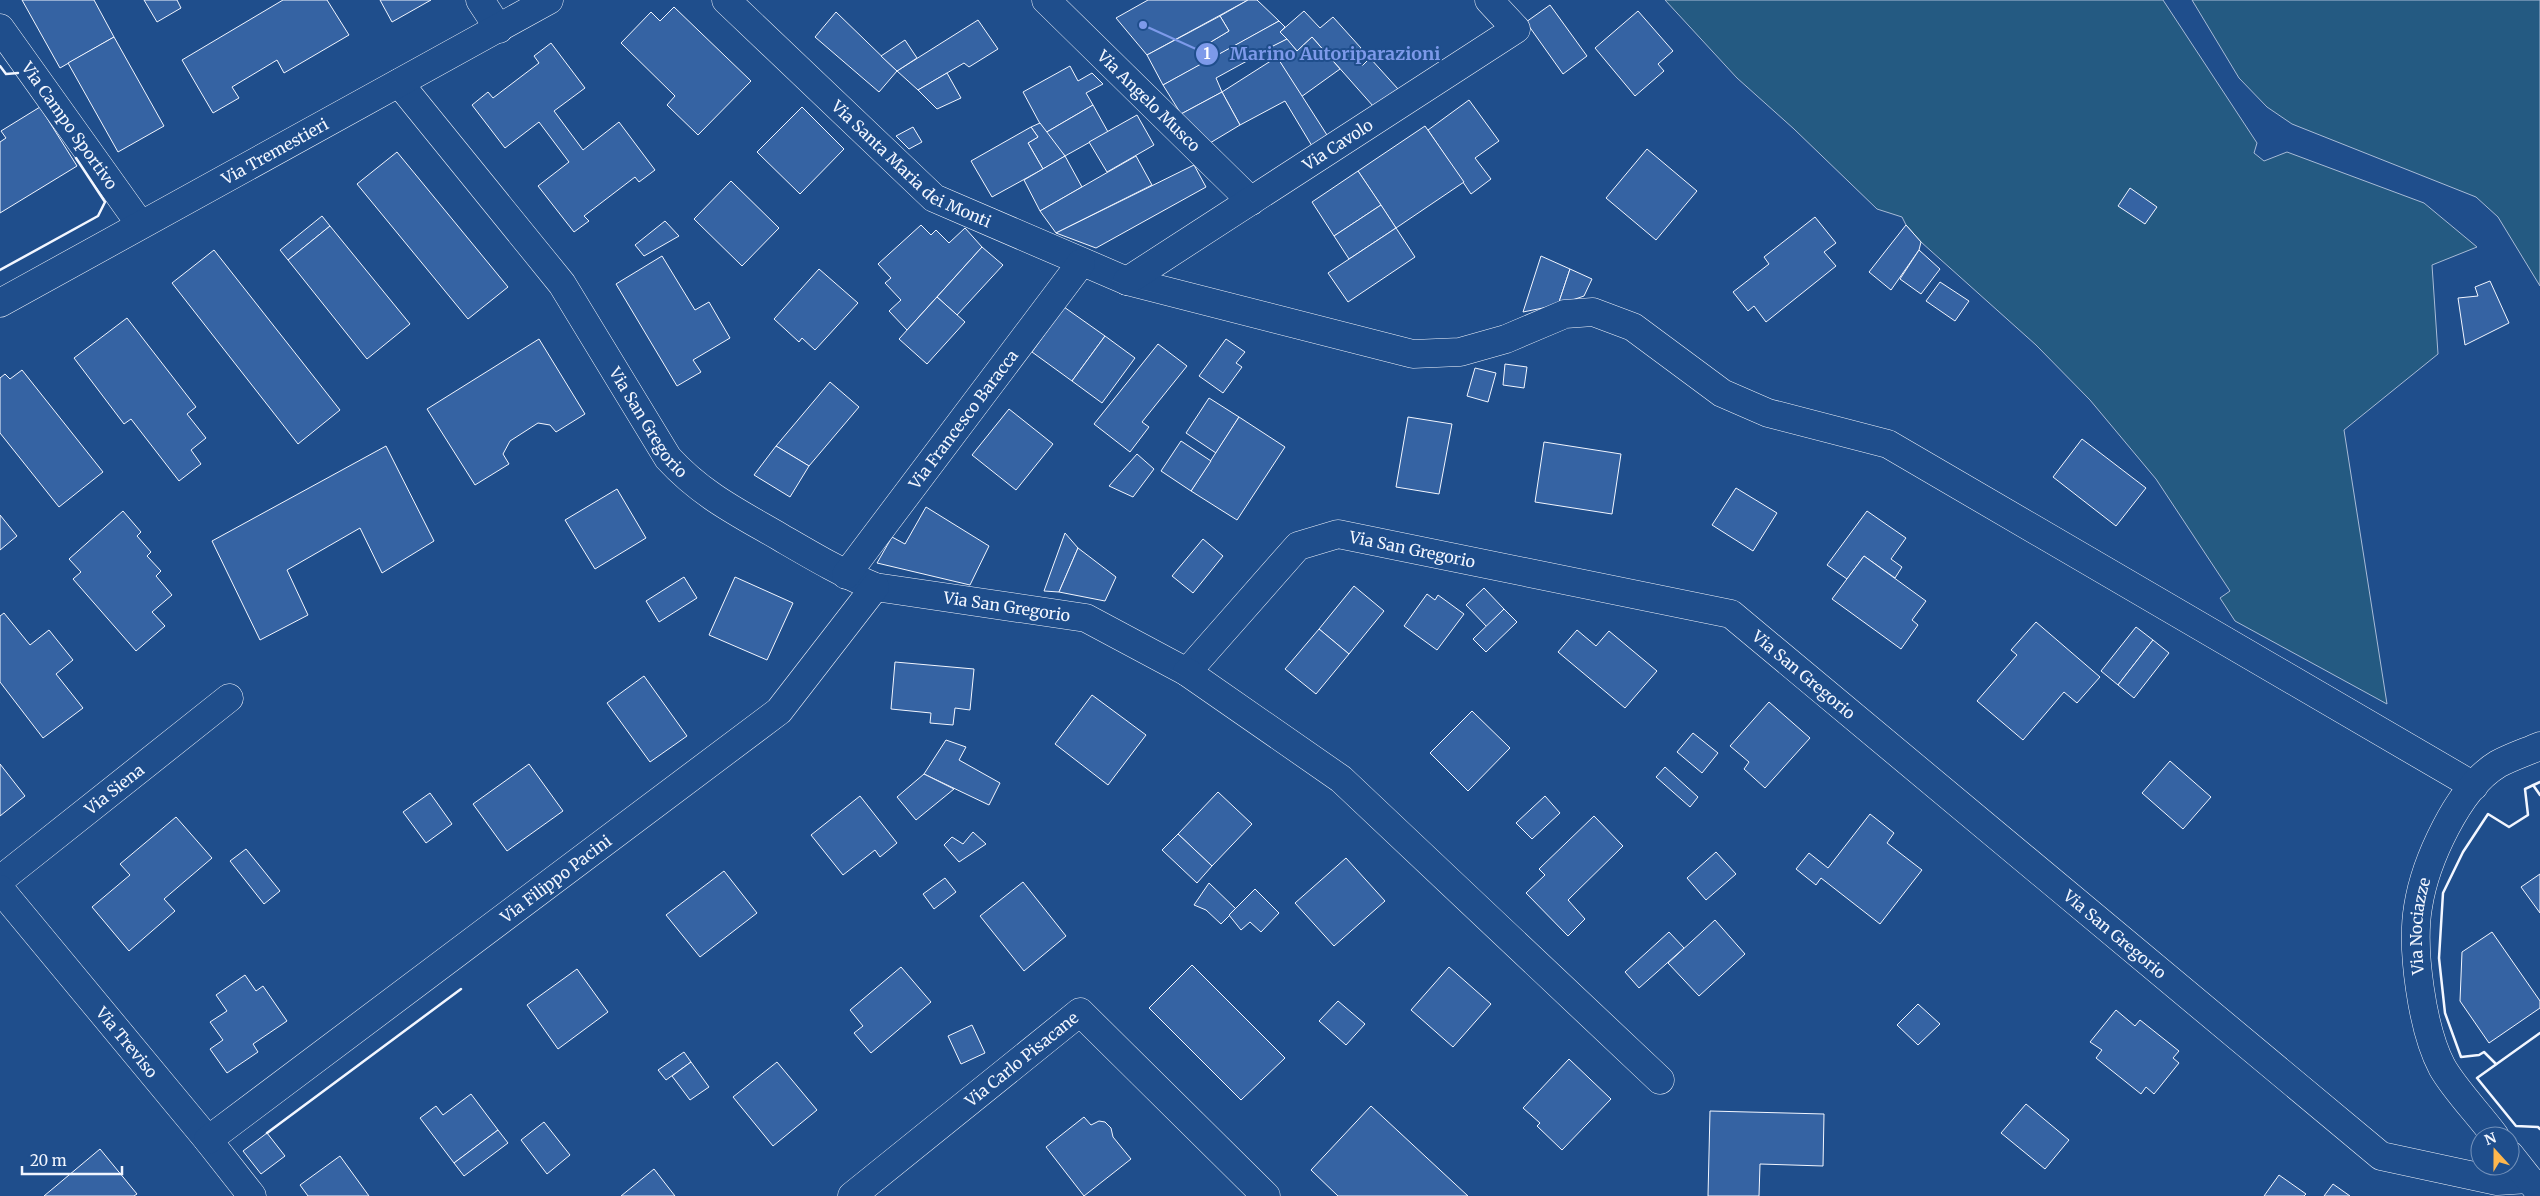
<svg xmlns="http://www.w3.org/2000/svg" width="2540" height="1196" font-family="Merriweather,serif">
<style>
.green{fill:#245a82;stroke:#a8bbd7}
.building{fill:#3563a3;stroke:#f2f6ff}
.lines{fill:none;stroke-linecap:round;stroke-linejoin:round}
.street-casing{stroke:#f2f6ff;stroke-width:29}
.secondary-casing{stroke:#f2f6ff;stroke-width:29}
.street{stroke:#1f4e8c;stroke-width:28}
.secondary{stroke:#1f4e8c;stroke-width:28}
.wall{stroke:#f2f6ff;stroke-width:2.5}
.labels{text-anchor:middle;stroke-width:4;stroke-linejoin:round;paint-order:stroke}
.street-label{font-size:16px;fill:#f2f6ff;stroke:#1f4e8c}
.leader{fill:none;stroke:#7d9aea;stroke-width:2}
.callout-dot{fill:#7d9aea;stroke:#1f4e8c;stroke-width:2}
.mark-label{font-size:15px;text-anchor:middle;font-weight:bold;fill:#fff}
.callout-label{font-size:18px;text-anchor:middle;font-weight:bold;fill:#7d9aea;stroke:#1f4e8c;stroke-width:4;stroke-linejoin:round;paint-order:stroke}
</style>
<rect width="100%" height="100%" fill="#1f4e8c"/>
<g class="green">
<polygon points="1665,0 2163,0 2257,143 2254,153 2264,161 2287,152 2424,203 2477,247 2432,265 2438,354 2344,430 2387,704 2235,621 2220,598 2230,591 2156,479 2090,400 2036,345 1921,242 1906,225 1902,217 1877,209 1794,129 1737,78"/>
<polygon points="2192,0 2540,0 2540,286 2498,217 2476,197 2292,124 2267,107 2239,78"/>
</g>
<g class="building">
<polygon points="22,0 94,0 114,37 60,68"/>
<polygon points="144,0 177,0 181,8 157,22"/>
<polygon points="283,0 327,0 349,35 284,73 277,60 232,87 239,98 213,113 182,60"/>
<polygon points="380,0 431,0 392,22"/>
<polygon points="1148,0 1248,0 1147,55 1116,18"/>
<polygon points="1248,0 1257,0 1279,21 1211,59 1204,46 1229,31 1220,16"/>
<polygon points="1550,5 1587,56 1563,74 1526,22"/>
<polygon points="674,7 751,81 698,135 667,105 675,96 621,43 651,12 660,21"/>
<polygon points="1304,11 1320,28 1333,17 1361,48 1353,55 1362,66 1370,58 1398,89 1373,106 1312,37 1297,51 1280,32"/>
<polygon points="1638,11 1673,51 1658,64 1664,71 1635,96 1595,48"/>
<polygon points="836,12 897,71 879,92 815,37"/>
<polygon points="1220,16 1229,31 1204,46 1211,59 1163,85 1147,55"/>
<polygon points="978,20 998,49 969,67 964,63 918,90 897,71"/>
<polygon points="1279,21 1285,27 1280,32 1287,39 1216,78 1222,92 1181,114 1163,85"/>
<polygon points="114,37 164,126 118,152 68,63"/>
<polygon points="1312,37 1340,69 1301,97 1271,47 1287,39 1297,51"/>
<polygon points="905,40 917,58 897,71 881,56"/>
<polygon points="551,43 585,88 554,111 583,150 619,122 655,170 639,182 635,177 584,216 589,221 574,232 538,186 569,162 539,122 505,148 472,105 488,92 493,98 539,63 534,56"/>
<polygon points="1277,57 1327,135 1312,146 1285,101 1240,125 1222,92"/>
<polygon points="1070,66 1078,81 1092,73 1103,84 1086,93 1093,105 1045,133 1023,92"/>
<polygon points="947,73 961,98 937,109 918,90"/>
<polygon points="1222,92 1240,125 1210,143 1181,114"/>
<polygon points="1469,100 1499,141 1475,158 1491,179 1471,194 1428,130"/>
<polygon points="1093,105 1108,132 1065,156 1045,133"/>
<polygon points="40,107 77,166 0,213 0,142 6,138 1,131"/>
<polygon points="802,107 844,149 800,194 757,152"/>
<polygon points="1137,115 1154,145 1107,172 1089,142"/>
<polygon points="1040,123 1065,156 1043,169 1028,143 1038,137 1031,127"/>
<polygon points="1425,126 1464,182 1396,228 1358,171"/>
<polygon points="913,127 922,142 909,149 896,136"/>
<polygon points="1031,127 1038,137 1028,143 1043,169 992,197 971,161"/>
<polygon points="1647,149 1697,191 1656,240 1606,198"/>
<polygon points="397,152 508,287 468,319 357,184"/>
<polygon points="1065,156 1082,187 1040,211 1024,180"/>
<polygon points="1136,156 1152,185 1056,233 1040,211"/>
<polygon points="1194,165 1206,187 1096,248 1056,233"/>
<polygon points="1358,171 1381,205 1334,236 1312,202"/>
<polygon points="731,181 779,228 742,266 694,219"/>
<polygon points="2130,188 2157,207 2145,224 2118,206"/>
<polygon points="1381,205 1396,228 1349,259 1334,236"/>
<polygon points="322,216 330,226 288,260 280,250"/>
<polygon points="1815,217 1836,243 1824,252 1836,266 1766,322 1754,306 1748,311 1733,292 1769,264 1764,257"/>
<polygon points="665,221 679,236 644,256 635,245"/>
<polygon points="921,225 931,235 936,230 949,243 965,228 982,247 907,330 889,311 901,300 885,283 891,278 878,264"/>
<polygon points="1906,225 1921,242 1919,250 1891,290 1869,272"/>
<polygon points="330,226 410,324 367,359 288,260"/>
<polygon points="1396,228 1415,257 1348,302 1328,273"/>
<polygon points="982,247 1003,265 957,315 937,297"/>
<polygon points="214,250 340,410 298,444 172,283"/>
<polygon points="1919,250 1940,269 1921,294 1900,279"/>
<polygon points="662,256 695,310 709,302 730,338 693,360 701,372 677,386 616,284"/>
<polygon points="1541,256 1570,269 1558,305 1523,312"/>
<polygon points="819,269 858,303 815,350 802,338 799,342 774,319"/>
<polygon points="1570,269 1592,279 1584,296 1558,305"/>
<polygon points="2490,281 2509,323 2465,345 2458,298 2478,296 2475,287"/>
<polygon points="1940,282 1969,301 1955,321 1926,301"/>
<polygon points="937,297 965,322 927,364 899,339"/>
<polygon points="1064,307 1105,336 1072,381 1032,352"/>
<polygon points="127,318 196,407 187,414 206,438 191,450 201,464 179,481 131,419 124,424 74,358"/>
<polygon points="1105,336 1135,358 1102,403 1072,381"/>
<polygon points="539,339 585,414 556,432 550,425 538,423 510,441 503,454 509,464 475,485 427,409"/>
<polygon points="1226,339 1245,352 1236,363 1242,367 1223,393 1199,376"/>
<polygon points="1158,344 1187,366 1142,422 1149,427 1130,452 1094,424"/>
<polygon points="1505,364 1527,367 1524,388 1503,385"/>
<polygon points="1475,368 1496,373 1488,402 1467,396"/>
<polygon points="22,370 103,472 59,507 0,433 0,378 5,374 10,379"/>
<polygon points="830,382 859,407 809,466 776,446"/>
<polygon points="1209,398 1239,417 1216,453 1186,433"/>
<polygon points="1009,409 1053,444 1016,490 972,455"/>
<polygon points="1239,417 1285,447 1237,520 1191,491"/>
<polygon points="1408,417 1452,424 1439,494 1396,487"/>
<polygon points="2082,439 2146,488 2116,526 2053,477"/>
<polygon points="1181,441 1211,461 1191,491 1161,471"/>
<polygon points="1544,442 1621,454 1612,514 1535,502"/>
<polygon points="386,446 434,541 382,573 360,528 287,570 308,615 260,640 212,541"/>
<polygon points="776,446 809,466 790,497 754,475"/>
<polygon points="1137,454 1154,469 1133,497 1109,486"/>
<polygon points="1736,488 1777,513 1753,551 1712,525"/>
<polygon points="617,489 646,538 595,569 565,520"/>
<polygon points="926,507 989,546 970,585 877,563 892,537 905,544"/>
<polygon points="123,511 141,532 137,536 151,552 147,556 161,571 156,576 172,595 152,612 165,626 136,651 73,579 81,572 69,559"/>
<polygon points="1867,511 1906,538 1891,559 1902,567 1895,578 1864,556 1847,579 1827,565"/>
<polygon points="0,515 17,536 0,550"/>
<polygon points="1065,533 1078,548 1059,592 1044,591"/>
<polygon points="1203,539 1223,556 1193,593 1172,576"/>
<polygon points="1078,548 1116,577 1105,601 1059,592"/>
<polygon points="1864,556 1926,601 1912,620 1918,625 1901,649 1832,599"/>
<polygon points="684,577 697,598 659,622 646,601"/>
<polygon points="735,577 793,603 767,660 709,635"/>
<polygon points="1354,586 1384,611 1349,654 1319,629"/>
<polygon points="1484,588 1504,609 1487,627 1466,605"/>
<polygon points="1427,594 1435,600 1438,595 1464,614 1437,650 1404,626"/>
<polygon points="1504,609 1517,622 1486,652 1473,639"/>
<polygon points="4,613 30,645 49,630 73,660 56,674 83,708 43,738 0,682 0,616"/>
<polygon points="2036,622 2100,677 2077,703 2064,692 2023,740 1977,701 2017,655 2011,650"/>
<polygon points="2136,627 2153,640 2118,685 2101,671"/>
<polygon points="1319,629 1349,654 1316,694 1285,669"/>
<polygon points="1577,630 1596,646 1609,631 1657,671 1625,708 1558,652"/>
<polygon points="2153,640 2169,653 2134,698 2118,685"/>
<polygon points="895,662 974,669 970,710 955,708 953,725 930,723 931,713 891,709"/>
<polygon points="644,676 687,736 650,762 607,703"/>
<polygon points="1092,695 1146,735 1108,785 1055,744"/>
<polygon points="1769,702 1810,738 1765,788 1744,769 1749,762 1730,746"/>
<polygon points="1472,711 1510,748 1468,791 1430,753"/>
<polygon points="1693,733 1718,753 1702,773 1677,752"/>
<polygon points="946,740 966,747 959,760 1000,783 989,805 924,774"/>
<polygon points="2170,761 2211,797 2183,829 2142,793"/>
<polygon points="0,764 25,796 0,816"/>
<polygon points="529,764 563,811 507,851 473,804"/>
<polygon points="1665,767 1698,797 1690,807 1656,777"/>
<polygon points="924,774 954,789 916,820 897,797"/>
<polygon points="1218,792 1252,824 1212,866 1178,834"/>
<polygon points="430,793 452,824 426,843 403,812"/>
<polygon points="860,796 897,843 880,857 875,850 843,875 811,835"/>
<polygon points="1545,796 1560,813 1532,839 1516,823"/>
<polygon points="1870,814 1894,833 1887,843 1922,870 1880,924 1821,878 1816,885 1796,869 1809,853 1828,868"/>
<polygon points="1594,816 1623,846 1568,900 1585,919 1568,936 1526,893 1545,875 1539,869"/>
<polygon points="176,817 212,858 164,899 175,911 129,951 92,907 130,875 120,864"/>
<polygon points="973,832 986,844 959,862 944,845 952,837 963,844"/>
<polygon points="1178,834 1212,866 1197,883 1162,850"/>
<polygon points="246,849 280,891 264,904 230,861"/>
<polygon points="1716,852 1736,874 1706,900 1687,878"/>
<polygon points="1346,858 1385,901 1334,946 1295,903"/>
<polygon points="724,871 757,913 700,957 666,915"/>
<polygon points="2540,874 2540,913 2521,887"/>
<polygon points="945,878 956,892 934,909 923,894"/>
<polygon points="1023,882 1066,936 1024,971 980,916"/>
<polygon points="1209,883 1236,909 1221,924 1206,910 1194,905"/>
<polygon points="1255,889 1279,913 1261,932 1250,922 1241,930 1229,915"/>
<polygon points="1715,920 1745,954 1699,996 1668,963"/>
<polygon points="1669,932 1684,948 1639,988 1625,972"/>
<polygon points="2492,932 2540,1001 2540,1008 2489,1043 2460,1001 2462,952"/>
<polygon points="1192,965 1285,1058 1241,1100 1149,1008"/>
<polygon points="901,967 931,1002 871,1053 854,1033 863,1026 850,1010"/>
<polygon points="1449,967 1491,1004 1453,1047 1411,1010"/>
<polygon points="577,969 608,1012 558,1049 527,1005"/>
<polygon points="245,975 256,991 263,986 287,1021 253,1044 258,1052 227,1073 210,1049 223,1040 210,1022 227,1011 216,995"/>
<polygon points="1338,1001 1365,1024 1346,1045 1319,1021"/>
<polygon points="1918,1004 1940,1024 1918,1045 1897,1025"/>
<polygon points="2116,1010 2135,1026 2140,1020 2179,1051 2173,1058 2179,1063 2154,1094 2146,1087 2141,1094 2096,1058 2102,1050 2090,1042"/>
<polygon points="972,1025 985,1053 961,1064 948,1036"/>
<polygon points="684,1052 691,1062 666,1080 658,1070"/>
<polygon points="1569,1059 1611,1099 1562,1150 1537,1126 1540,1123 1523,1108"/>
<polygon points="691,1062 709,1087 690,1100 672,1076"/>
<polygon points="777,1062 817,1110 773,1146 733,1097"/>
<polygon points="471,1094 498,1130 454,1163 420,1118 436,1106 443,1115"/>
<polygon points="2026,1104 2069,1140 2045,1169 2001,1133"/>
<polygon points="1371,1106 1468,1196 1338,1196 1311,1170"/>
<polygon points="1710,1111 1824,1114 1823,1166 1760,1164 1759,1196 1708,1196"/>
<polygon points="1084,1117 1091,1125 1099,1121 1105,1122 1111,1128 1113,1137 1131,1159 1084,1196 1046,1147"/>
<polygon points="544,1122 570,1155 547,1174 521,1140"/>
<polygon points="498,1130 508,1143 464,1176 454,1163"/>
<polygon points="267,1133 285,1156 261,1174 243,1151"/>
<polygon points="100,1149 137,1194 134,1196 44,1196"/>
<polygon points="340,1156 369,1196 308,1196 300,1185"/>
<polygon points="654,1169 675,1196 621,1196"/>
<polygon points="2279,1175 2306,1194 2304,1196 2264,1196"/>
<polygon points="2333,1184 2350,1196 2324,1196"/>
</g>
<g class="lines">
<defs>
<g id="street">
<polyline points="480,0 499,29"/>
<path id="s1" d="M726,0L934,198L1127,281L1413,354L1460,352L1506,339L1565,314L1593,312L1633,327L1722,393L1768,413L1888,444L2474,786"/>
<path id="s2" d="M1046,0L1251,201"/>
<path id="s3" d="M0,28L140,224"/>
<path id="s4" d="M399,83L562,284L668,458C702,495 737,512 780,537C811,555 841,573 875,587L1086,618L1187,672L1298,546L1338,534L1731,614L2381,1156L2497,1181L2529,1179"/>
<path id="s5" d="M1127,281L1516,29L1489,0"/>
<path id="s6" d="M846,575L1081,263"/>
<polyline points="1187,672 1341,779 1660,1080"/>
<path id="s7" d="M0,880L229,698"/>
<path id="s8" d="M0,889L208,1140L252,1196"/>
<path id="s9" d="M208,1140L779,711L875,587"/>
<path id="s10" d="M852,1196L1080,1012L1266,1196"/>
</g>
<g id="secondary">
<path id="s11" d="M0,303L549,0"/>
<path id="s12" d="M2495,1136C2479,1114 2455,1090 2442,1067C2422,1029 2411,949 2418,907C2425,862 2458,788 2498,764C2511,757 2526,752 2540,746"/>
<polyline points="2510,1155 2540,1193"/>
</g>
</defs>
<use href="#street" class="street-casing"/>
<use href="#secondary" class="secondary-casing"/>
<use href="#street" class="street"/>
<use href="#secondary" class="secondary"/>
<g class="wall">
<polyline points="0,66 6,74 18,73"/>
<polyline points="0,270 98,216 105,202 76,158"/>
<polyline points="2533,785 2540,795"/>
<polyline points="2540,1033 2477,1078 2516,1126 2538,1127 2540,1129"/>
<polyline points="2496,1064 2484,1052 2479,1055 2461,1057 2445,1013 2439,958 2443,893 2463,852 2488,814 2509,827 2528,815 2525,789 2540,782"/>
<polyline points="267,1133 461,989"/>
</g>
</g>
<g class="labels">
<g class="street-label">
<text dy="6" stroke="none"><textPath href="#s2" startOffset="144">Via Angelo Musco</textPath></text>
<text dy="6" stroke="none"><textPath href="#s3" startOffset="120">Via Campo Sportivo</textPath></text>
<text dy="6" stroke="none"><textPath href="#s5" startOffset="251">Via Cavolo</textPath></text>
<text dy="6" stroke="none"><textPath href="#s11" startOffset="314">Via Tremestieri</textPath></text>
<text dy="6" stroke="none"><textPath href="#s1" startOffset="249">Via Santa Maria dei Monti</textPath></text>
<text dy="6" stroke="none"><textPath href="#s6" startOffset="195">Via Francesco Baracca</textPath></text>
<text dy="6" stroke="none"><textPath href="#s4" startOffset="422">Via San Gregorio</textPath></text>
<text dy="6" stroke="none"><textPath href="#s4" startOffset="1321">Via San Gregorio</textPath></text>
<text dy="6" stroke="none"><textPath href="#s4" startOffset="841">Via San Gregorio</textPath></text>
<text dy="6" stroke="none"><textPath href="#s4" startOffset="1741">Via San Gregorio</textPath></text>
<text dy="6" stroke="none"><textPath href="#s7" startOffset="146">Via Siena</textPath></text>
<text dy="6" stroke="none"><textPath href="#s9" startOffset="435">Via Filippo Pacini</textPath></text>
<text dy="6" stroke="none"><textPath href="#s12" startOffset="232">Via Nociazze</textPath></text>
<text dy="6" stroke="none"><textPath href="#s4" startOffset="2146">Via San Gregorio</textPath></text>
<text dy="6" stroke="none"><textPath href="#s8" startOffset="199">Via Treviso</textPath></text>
<text dy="6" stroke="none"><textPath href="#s10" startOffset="218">Via Carlo Pisacane</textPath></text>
</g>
</g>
<path class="leader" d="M1143 25L1207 54"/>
<g class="callout-dot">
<circle cx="1143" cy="25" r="5"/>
<circle cx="1207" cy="54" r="12"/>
</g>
<g class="mark-label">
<text x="1207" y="59">1</text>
</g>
<g class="callout-label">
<text x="1335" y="60">Marino Autoriparazioni</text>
</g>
<g transform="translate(2495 1151) rotate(339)"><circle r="24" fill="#1f4e8c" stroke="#7391ba"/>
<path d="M0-4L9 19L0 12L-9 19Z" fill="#ffb74d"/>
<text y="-8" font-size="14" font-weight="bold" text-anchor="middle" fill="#f2f6ff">N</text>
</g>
<path d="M22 1166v8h100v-8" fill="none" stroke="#f2f6ff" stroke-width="2.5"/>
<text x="30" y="1166" font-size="15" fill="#f2f6ff" stroke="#1f4e8c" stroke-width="4" paint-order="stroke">20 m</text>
</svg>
